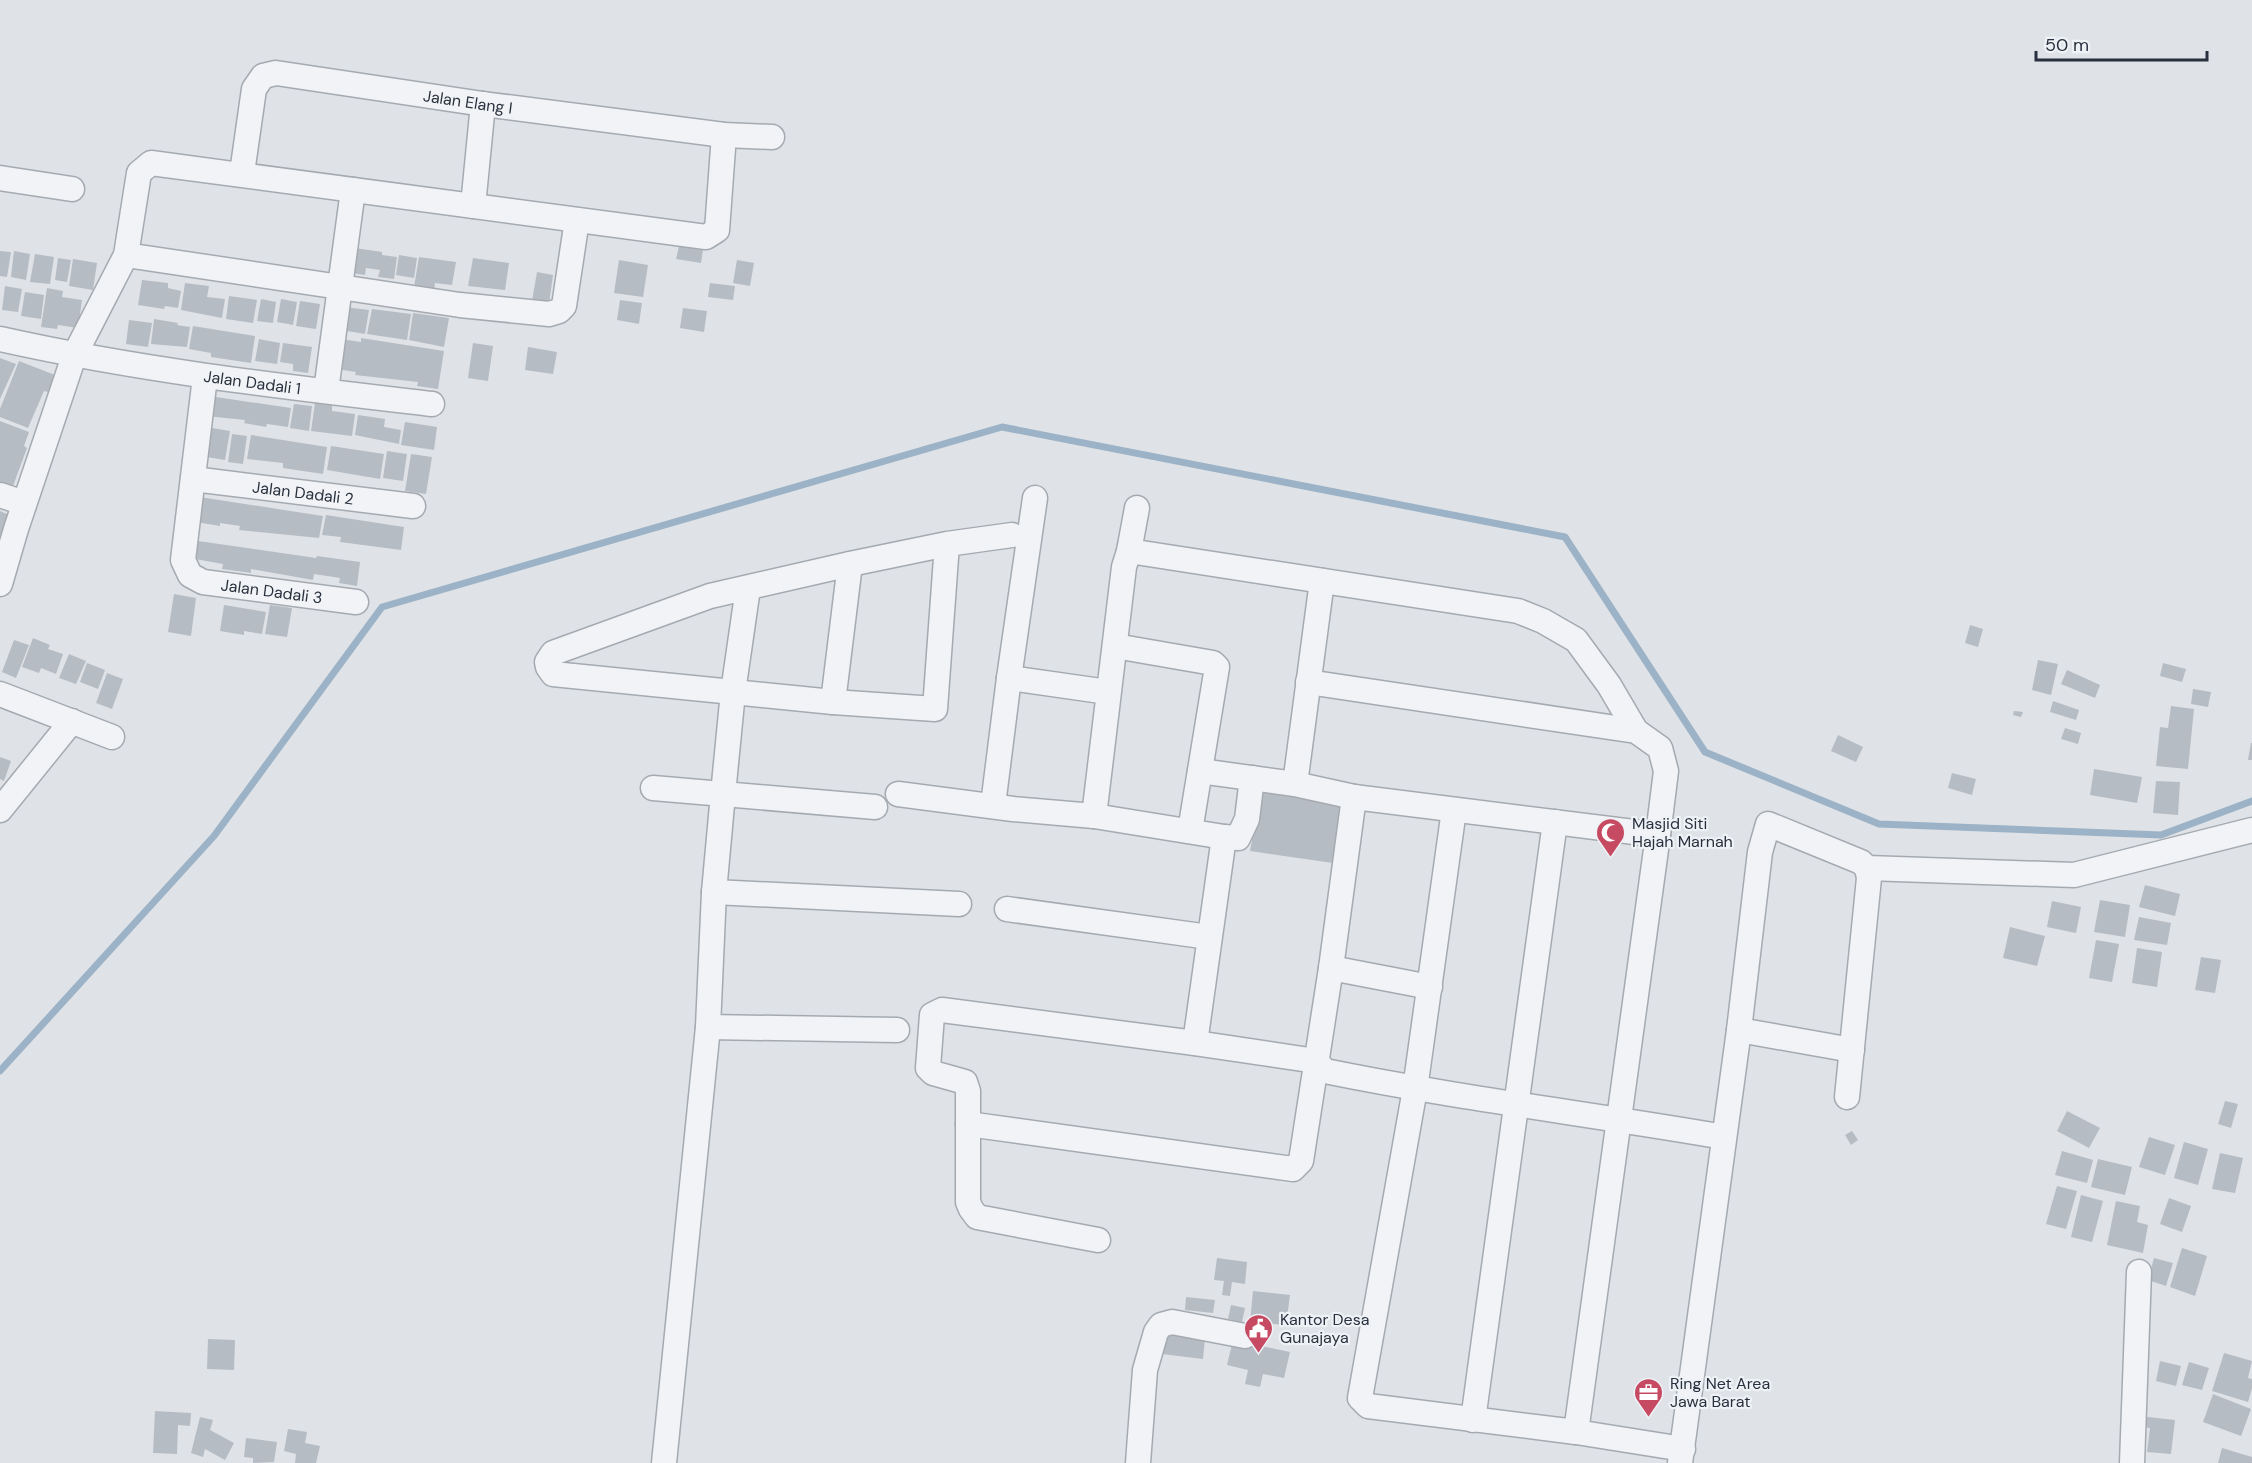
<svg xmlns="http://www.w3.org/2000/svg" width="2252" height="1463" font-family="'DM Sans',sans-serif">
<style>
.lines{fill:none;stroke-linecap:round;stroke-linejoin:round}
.stream{stroke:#9cb2c6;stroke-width:7}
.building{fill:#b6bcc4}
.street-casing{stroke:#a5aab1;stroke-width:27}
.street{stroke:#f1f3f6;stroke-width:24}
.labels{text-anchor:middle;stroke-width:4.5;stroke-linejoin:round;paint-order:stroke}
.street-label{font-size:16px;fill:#29313e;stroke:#eef1f5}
.poi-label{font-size:16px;fill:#29313e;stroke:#eef1f5;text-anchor:start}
</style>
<rect width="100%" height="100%" fill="#dfe3e7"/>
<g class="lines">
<polyline class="stream" points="0,1071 214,836 382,607 1002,427 1565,537 1705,752 1879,824 2161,835 2252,801"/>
</g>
<g class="building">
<polygon points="679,246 703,250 701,263 676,259"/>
<polygon points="355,248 382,252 382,255 397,257 394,279 378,277 380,270 366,268 365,275 351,273"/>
<polygon points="0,251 11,252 7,277 0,276"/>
<polygon points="14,251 30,254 26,280 11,277"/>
<polygon points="35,254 54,257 50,284 30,282"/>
<polygon points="399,255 417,258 414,278 396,275"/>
<polygon points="419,257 456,262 452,285 435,283 434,290 414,287"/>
<polygon points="58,258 71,260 67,282 55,280"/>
<polygon points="473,258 509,263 505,290 468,286"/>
<polygon points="73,259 97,263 93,290 69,286"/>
<polygon points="619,260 648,265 643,297 614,293"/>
<polygon points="737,260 754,263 750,286 733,283"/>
<polygon points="537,272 553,275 549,304 532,301"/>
<polygon points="142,280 168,283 168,288 181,291 178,308 165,306 164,309 138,305"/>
<polygon points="185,283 209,286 207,297 225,299 222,318 181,310"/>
<polygon points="710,283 735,286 733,300 708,297"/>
<polygon points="5,286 22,289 18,312 2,310"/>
<polygon points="47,288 63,291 62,297 82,300 78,328 58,325 57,329 41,327"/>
<polygon points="25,292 44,295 41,319 21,316"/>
<polygon points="229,296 257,300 253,323 226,319"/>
<polygon points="261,299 276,302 273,323 257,321"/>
<polygon points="281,299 297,302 293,325 277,322"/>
<polygon points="620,300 642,303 639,324 617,320"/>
<polygon points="300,301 320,304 316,329 296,326"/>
<polygon points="345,307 369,310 365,334 341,330"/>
<polygon points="683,308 707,311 704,332 680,328"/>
<polygon points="372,309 411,314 407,340 367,334"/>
<polygon points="413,313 449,318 444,347 409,340"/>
<polygon points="154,319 178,323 177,325 190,327 187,347 151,344"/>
<polygon points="129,320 152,323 148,347 126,344"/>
<polygon points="193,326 255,336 251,363 211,357 211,353 189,349"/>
<polygon points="361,338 444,351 438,389 417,386 418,382 355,375 356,372 336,369 341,339 361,342"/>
<polygon points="259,339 280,343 277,364 255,361"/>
<polygon points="283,343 312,347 308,373 293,371 293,364 280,362"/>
<polygon points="473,343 493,346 488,381 468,378"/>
<polygon points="528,347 557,352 553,374 525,370"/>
<polygon points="0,358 16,364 0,399"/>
<polygon points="19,361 55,375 48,392 44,391 28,428 0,417 0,409"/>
<polygon points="209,396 291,408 288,427 267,424 266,427 244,423 245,420 206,416"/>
<polygon points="315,403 332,405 332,411 355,414 352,436 311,431"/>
<polygon points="294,404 312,406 309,431 290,428"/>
<polygon points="358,415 385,419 384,427 401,430 399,444 355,435"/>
<polygon points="0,421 29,432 24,446 27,448 13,486 0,482"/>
<polygon points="405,422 437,427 434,450 401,445"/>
<polygon points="206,427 230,431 225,460 201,456"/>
<polygon points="232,434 247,436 243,464 228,462"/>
<polygon points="251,435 327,447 323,474 283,468 283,463 247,459"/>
<polygon points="331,446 384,454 380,479 327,470"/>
<polygon points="387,451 407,454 403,481 383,478"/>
<polygon points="411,454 432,457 426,494 405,491"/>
<polygon points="200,497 323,516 319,538 239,530 240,526 220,523 220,526 196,522"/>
<polygon points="0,511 9,515 0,538"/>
<polygon points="326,515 404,527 401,550 340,542 341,537 322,535"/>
<polygon points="198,541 316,558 317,556 360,562 357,586 339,583 340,578 314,574 313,580 251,569 251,573 222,569 223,564 195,559"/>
<polygon points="174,594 196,598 191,636 168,632"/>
<polygon points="224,605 266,612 262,634 244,631 244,635 220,631"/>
<polygon points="270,605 292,608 287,637 265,634"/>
<polygon points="1970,625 1983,629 1978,647 1965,643"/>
<polygon points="33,638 50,645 48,649 63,654 56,674 41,668 39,673 22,667"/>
<polygon points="14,640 29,645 16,678 2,672"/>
<polygon points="69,654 86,661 76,684 59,678"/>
<polygon points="2038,660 2058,664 2051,695 2032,690"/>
<polygon points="87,663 105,670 98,689 80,682"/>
<polygon points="2163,663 2186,669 2182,682 2160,676"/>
<polygon points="2067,670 2100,685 2095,698 2061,684"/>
<polygon points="107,673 123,679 112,709 96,703"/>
<polygon points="2193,689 2211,692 2208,707 2191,704"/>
<polygon points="2053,701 2079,710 2076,720 2050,712"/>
<polygon points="2171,706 2194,709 2188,769 2156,766 2160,727 2168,728"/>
<polygon points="2014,711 2023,712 2021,717 2013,715"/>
<polygon points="2065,728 2081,733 2078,744 2061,739"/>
<polygon points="1838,735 1863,747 1856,762 1831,751"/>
<polygon points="2251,743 2252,743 2252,760 2248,760"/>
<polygon points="0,757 11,761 4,781 0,779"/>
<polygon points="2094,769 2142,777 2137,803 2090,795"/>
<polygon points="1952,773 1976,779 1972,795 1948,788"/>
<polygon points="2156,781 2180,782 2178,815 2153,813"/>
<polygon points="1261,792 1341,805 1333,863 1250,851"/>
<polygon points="2145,885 2180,894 2175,916 2139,907"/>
<polygon points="2100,900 2130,905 2125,937 2094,932"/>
<polygon points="2052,901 2081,907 2076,933 2047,927"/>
<polygon points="2139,917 2171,923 2167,945 2134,940"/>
<polygon points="2010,927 2045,936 2037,966 2003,958"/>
<polygon points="2096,940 2119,944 2112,982 2089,978"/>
<polygon points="2137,948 2162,952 2157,987 2132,983"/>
<polygon points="2201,957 2221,960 2215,993 2195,990"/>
<polygon points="2225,1101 2238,1104 2231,1128 2218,1124"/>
<polygon points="2067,1111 2100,1128 2089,1148 2057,1131"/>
<polygon points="1852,1131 1858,1140 1851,1145 1845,1135"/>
<polygon points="2149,1137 2175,1145 2165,1175 2139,1167"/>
<polygon points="2184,1142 2208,1149 2198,1185 2174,1178"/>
<polygon points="2062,1151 2093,1160 2087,1183 2055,1175"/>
<polygon points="2220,1153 2243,1158 2235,1193 2212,1189"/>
<polygon points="2098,1159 2132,1167 2125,1195 2091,1187"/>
<polygon points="2057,1186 2077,1191 2066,1229 2046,1224"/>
<polygon points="2081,1195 2103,1201 2092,1242 2071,1237"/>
<polygon points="2169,1198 2191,1206 2182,1232 2160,1224"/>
<polygon points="2116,1201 2140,1206 2137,1222 2148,1225 2143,1253 2107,1245"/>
<polygon points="2182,1248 2207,1256 2195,1296 2170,1287"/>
<polygon points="1217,1258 1247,1262 1245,1284 1232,1282 1230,1296 1222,1295 1224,1281 1214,1280"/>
<polygon points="2154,1258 2173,1263 2166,1286 2148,1280"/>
<polygon points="1253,1291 1290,1295 1286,1325 1250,1322"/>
<polygon points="1186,1297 1215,1300 1213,1313 1185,1310"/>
<polygon points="1231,1305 1245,1308 1242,1322 1228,1319"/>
<polygon points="1165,1334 1205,1339 1203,1359 1162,1354"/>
<polygon points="208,1339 235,1340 234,1370 207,1369"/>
<polygon points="1233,1340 1290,1352 1284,1378 1263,1374 1260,1387 1245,1384 1248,1370 1227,1365"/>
<polygon points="2224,1353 2252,1361 2248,1378 2252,1379 2252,1388 2248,1402 2212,1391"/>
<polygon points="2160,1361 2181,1366 2176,1386 2156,1381"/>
<polygon points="2189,1362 2209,1368 2202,1390 2182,1385"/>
<polygon points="2213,1394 2251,1409 2241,1436 2203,1422"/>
<polygon points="155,1411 191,1413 190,1426 178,1425 177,1454 153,1453"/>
<polygon points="2139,1416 2175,1420 2171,1454 2147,1452 2150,1428 2137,1426"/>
<polygon points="200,1417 213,1420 210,1430 234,1443 225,1460 205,1449 203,1457 191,1453"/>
<polygon points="288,1429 307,1432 305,1443 320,1446 316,1463 295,1463 296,1454 284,1451"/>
<polygon points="246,1438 277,1442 274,1462 253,1463 253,1458 244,1457"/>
<polygon points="2222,1448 2252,1457 2252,1463 2218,1463"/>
</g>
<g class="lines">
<defs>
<g id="street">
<path id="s1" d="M242,173L254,89L263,76L276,73L483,104L724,135L772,137"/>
<polyline points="0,178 72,189"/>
<polyline points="473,206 483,104"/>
<polyline points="126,255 460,305 549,314 559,311 564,306 577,220"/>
<path id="s2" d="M0,339C143,371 287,387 432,404"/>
<path id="s3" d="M205,377L183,560L190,575L203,582L356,602"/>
<polyline points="326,391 353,190"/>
<path id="s4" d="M193,479L413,506"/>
<polyline points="0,495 24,503"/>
<polyline points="947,544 935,709 833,702 553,674 548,667 547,662 553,653 710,596 850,564 947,544 1012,535"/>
<polyline points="1129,551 1137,508"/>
<polyline points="0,584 16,529 74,356 126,255 139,173 151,163 706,237 717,230 724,135"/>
<polyline points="1115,646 1213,663 1217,667 1190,831"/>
<polyline points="1009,678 1108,692"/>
<polyline points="1308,682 1636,731 1660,748 1666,771 1658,835 1576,1432 1368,1406 1360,1398 1415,1089 1454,810"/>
<polyline points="0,694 112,737"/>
<polyline points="833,702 850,564"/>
<polyline points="1200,771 1295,784 1354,797 1658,835"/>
<polyline points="1295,784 1322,581"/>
<polyline points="653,788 875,807"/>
<polyline points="898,794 1013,809 1094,816 1224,837 1238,838 1247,819 1252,778"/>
<polyline points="993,805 1009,678 1035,498"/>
<polyline points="0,810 72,721"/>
<polyline points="1094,816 1124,567 1129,551 1518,611 1543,621 1576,640 1609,685 1636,731"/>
<polyline points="714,892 959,904"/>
<polyline points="1007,909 1209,937"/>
<polyline points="1331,968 1430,987"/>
<polyline points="708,1027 897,1030"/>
<polyline points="1739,1030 1852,1050"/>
<polyline points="1195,1043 1224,837"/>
<polyline points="1847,1097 1869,878 1867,868"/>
<polyline points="968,1124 1293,1169 1301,1161 1331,968 1354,797"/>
<path d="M1098,1240L977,1217L971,1209L968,1202V1091L965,1082L933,1073L928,1068L932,1015L942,1010L1195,1043L1316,1061L1325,1071C1457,1098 1591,1114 1724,1137"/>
<polyline points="1473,1420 1555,822"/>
<polyline points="1576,1432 1683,1449"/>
<polyline points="664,1463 708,1027 714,892 723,794 733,692 748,588"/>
<polyline points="1138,1463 1145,1370 1156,1332 1161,1325 1172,1322 1245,1336"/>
<polyline points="1680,1463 1739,1030 1760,852 1768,824 1861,862 1867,868 2074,875 2252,830"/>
<polyline points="2132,1463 2139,1272"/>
</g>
</defs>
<use href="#street" class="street-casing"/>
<use href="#street" class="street"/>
</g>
<defs>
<symbol id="mosque-pin" viewBox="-11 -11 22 30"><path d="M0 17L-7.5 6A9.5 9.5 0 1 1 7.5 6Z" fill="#c74a63" stroke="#eef1f5"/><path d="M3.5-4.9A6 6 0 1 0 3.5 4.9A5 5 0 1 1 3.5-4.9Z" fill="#fff"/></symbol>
<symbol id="civic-pin" viewBox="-11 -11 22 30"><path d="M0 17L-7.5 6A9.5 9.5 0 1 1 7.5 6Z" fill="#c74a63" stroke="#eef1f5"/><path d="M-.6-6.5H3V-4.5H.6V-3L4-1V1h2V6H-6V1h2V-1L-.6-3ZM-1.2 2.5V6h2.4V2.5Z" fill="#fff"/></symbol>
<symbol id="office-pin" viewBox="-11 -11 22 30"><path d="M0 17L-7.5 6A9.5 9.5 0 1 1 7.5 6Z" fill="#c74a63" stroke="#eef1f5"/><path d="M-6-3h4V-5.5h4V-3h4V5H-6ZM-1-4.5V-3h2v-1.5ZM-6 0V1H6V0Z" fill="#fff"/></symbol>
</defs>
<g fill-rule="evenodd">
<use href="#mosque-pin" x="1594" y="816" width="33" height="45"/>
<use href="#civic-pin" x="1242" y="1312" width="33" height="45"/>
<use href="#office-pin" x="1632" y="1376" width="33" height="45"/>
</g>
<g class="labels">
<g class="street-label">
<text dy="6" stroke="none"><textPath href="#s1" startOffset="308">Jalan Elang I</textPath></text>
<text dy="6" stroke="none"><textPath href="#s2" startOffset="256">Jalan Dadali 1</textPath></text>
<text dy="6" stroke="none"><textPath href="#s4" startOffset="111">Jalan Dadali 2</textPath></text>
<text dy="6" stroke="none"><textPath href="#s3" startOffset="285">Jalan Dadali 3</textPath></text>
</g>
<g class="poi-label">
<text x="1632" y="829">Masjid Siti<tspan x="1632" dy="18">Hajah Marnah</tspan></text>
<text x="1280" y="1325">Kantor Desa<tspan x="1280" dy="18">Gunajaya</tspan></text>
<text x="1670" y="1389">Ring Net Area<tspan x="1670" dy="18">Jawa Barat</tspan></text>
</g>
</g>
<path d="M2036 51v9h171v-9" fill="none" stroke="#29313e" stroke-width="3"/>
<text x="2045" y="51" font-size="18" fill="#29313e" stroke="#eef1f5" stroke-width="4.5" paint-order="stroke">50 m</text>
</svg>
